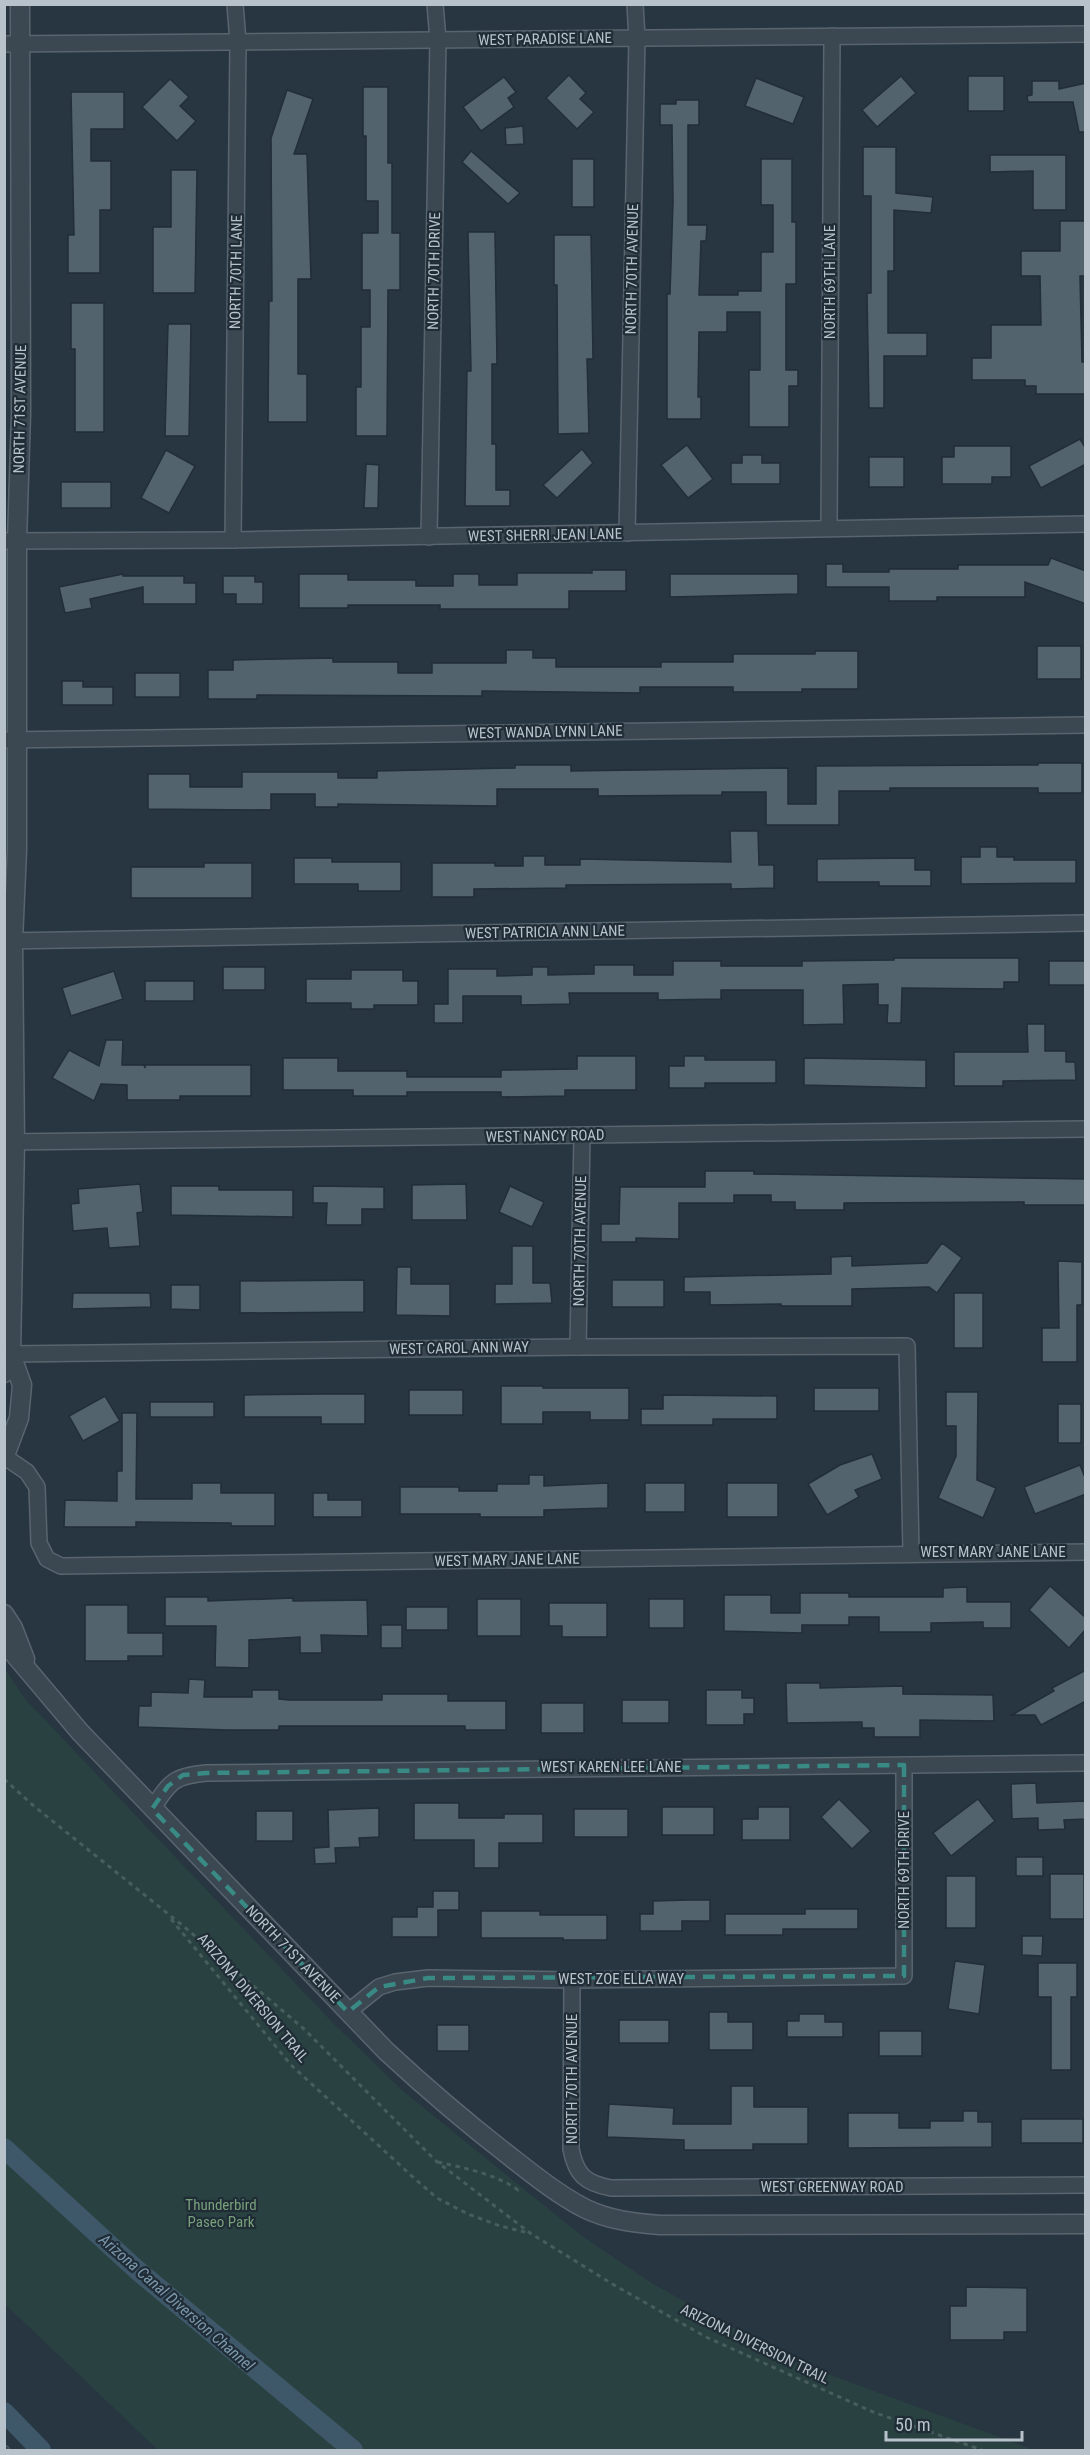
<svg xmlns="http://www.w3.org/2000/svg" width="1090" height="2455" font-family="'Roboto Condensed',sans-serif">
<style>
.green{fill:#294241}
.lines{fill:none;stroke-linecap:round;stroke-linejoin:round}
.canal{stroke:#3e5769;stroke-width:20}
.building{fill:#52636e;stroke:#222e38;stroke-width:1.5}
.service-casing{stroke:#59656e;stroke-width:10}
.minor-casing{stroke:#59656e;stroke-width:18}
.tertiary-casing{stroke:#59656e;stroke-width:21}
.path{stroke:#475e5d;stroke-width:3;stroke-dasharray:4.5 4.5;stroke-linecap:butt}
.service{stroke:#3b4751;stroke-width:8}
.minor{stroke:#3b4751;stroke-width:15}
.tertiary{stroke:#3b4751;stroke-width:18}
.marked{fill:none;stroke:#398985;stroke-width:4.5;stroke-dasharray:12 8;stroke-linejoin:round}
.labels{text-anchor:middle;stroke-width:4.5;stroke-linejoin:round;paint-order:stroke}
.street-label{font-size:15px;fill:#b8c2cb;stroke:#202c36}
.park-label{font-size:15px;fill:#77a07a;stroke:#202c36}
.water-label{font-size:16px;font-style:italic;fill:#7a97ac;stroke:#202c36}
</style>
<rect width="100%" height="100%" fill="#273641"/>
<polygon class="green" points="5,1669 26,1700 333,2023 404,2092 582,2236 653,2284 795,2362 1034,2450 158,2450 5,2304"/>
<g class="lines">
<g class="canal">
<polyline points="4,2148 137,2270 353,2450"/>
<polyline points="4,2412 41,2450"/>
</g>
</g>
<g class="building">
<polygon points="569,75 586,93 580,99 594,112 577,129 546,98"/>
<polygon points="901,76 916,93 877,127 862,110"/>
<rect x="968" y="76" width="36" height="35"/>
<polygon points="504,77 516,92 508,98 514,107 481,131 463,107"/>
<polygon points="756,78 804,97 793,124 745,106"/>
<polygon points="170,79 189,97 180,106 196,121 177,141 142,107"/>
<polygon points="1032,81 1059,81 1059,89 1086,83 1086,132 1079,132 1073,102 1028,102 1027,96 1032,95"/>
<polygon points="363,87 388,87 388,163 392,163 392,233 400,233 400,290 388,290 387,436 356,436 356,387 361,387 361,327 370,327 370,290 362,290 362,233 378,233 378,201 366,201 366,136 363,136"/>
<polygon points="287,90 313,99 294,154 307,154 311,279 298,279 298,374 307,374 307,422 268,422 269,301 272,301 271,138"/>
<polygon points="71,92 124,92 124,129 91,129 91,161 111,161 111,210 100,210 100,273 68,273 68,235 74,235"/>
<polygon points="676,100 699,100 699,125 688,125 688,225 707,225 706,241 701,241 699,295 738,295 738,291 761,291 761,252 773,252 773,205 761,205 761,159 792,159 792,222 796,222 796,284 786,284 786,370 798,370 798,386 789,386 789,427 749,427 749,370 760,370 760,312 727,312 727,332 699,332 698,397 701,397 701,419 667,419 667,294 670,294 673,202 672,125 660,125 660,104 676,104"/>
<polygon points="523,126 524,144 506,145 505,128"/>
<polygon points="863,147 896,147 896,193 933,197 931,213 894,210 894,271 888,271 888,333 927,333 927,356 884,356 884,408 869,408 867,293 871,293 871,196 863,196"/>
<polygon points="471,151 520,193 508,204 462,162"/>
<polygon points="990,155 1066,155 1066,210 1033,210 1033,171 990,172"/>
<rect x="572" y="159" width="22" height="48"/>
<polygon points="171,170 197,170 195,293 153,293 153,227 171,227"/>
<polygon points="1060,221 1086,221 1086,276 1080,276 1082,362 1086,362 1086,394 1036,394 1036,386 1025,386 1025,380 972,380 972,358 991,358 991,325 1041,325 1040,276 1021,276 1021,251 1060,251"/>
<polygon points="468,232 495,232 497,364 492,364 492,444 496,444 496,490 510,490 510,506 465,506 467,371 471,371"/>
<polygon points="554,235 591,235 593,359 587,359 589,433 558,434 557,285 554,285"/>
<polygon points="71,303 104,303 104,432 75,432 75,349 71,349"/>
<polygon points="168,324 191,324 189,436 165,436"/>
<polygon points="1080,439 1086,449 1086,464 1041,488 1029,466"/>
<polygon points="687,445 713,479 688,498 661,465"/>
<polygon points="954,446 1011,446 1011,477 992,477 992,484 942,484 942,457 954,457"/>
<polygon points="582,449 593,463 557,498 543,485"/>
<polygon points="166,450 195,466 169,513 141,498"/>
<polygon points="742,455 762,455 762,463 780,463 780,484 731,484 731,463 742,463"/>
<rect x="869" y="457" width="35" height="30"/>
<polygon points="366,464 379,465 378,508 364,508"/>
<rect x="61" y="482" width="50" height="26"/>
<polygon points="1051,558 1086,571 1086,604 1025,582 1025,597 937,597 937,601 889,601 889,587 826,587 826,564 843,564 843,572 889,572 889,569 958,569 958,565 1048,565"/>
<polygon points="592,570 626,570 626,591 569,591 569,609 440,609 440,605 348,605 348,608 299,608 299,574 348,574 348,580 416,580 416,586 453,586 453,574 479,574 479,585 517,585 517,573 592,573"/>
<polygon points="123,574 123,576 184,576 184,583 196,583 196,604 143,604 143,587 90,599 92,608 65,613 59,587"/>
<polygon points="670,574 798,574 798,594 670,597"/>
<polygon points="223,576 255,576 255,582 263,582 263,604 236,604 236,594 223,594"/>
<rect x="1037" y="646" width="44" height="33"/>
<polygon points="506,650 533,650 533,658 556,658 556,667 661,667 661,662 733,662 733,654 815,654 815,651 858,651 858,689 802,689 802,692 733,692 733,687 640,687 640,693 482,691 482,696 257,695 257,699 208,699 208,670 233,670 233,660 333,658 333,662 398,662 398,673 432,673 432,663 506,663"/>
<rect x="135" y="673" width="45" height="24"/>
<polygon points="62,681 83,681 83,687 113,687 113,705 62,705"/>
<polygon points="1038,763 1082,763 1082,793 1038,793 1038,788 890,788 890,791 839,791 839,825 766,825 766,792 722,792 722,795 598,796 598,789 497,789 497,806 338,804 338,807 315,807 315,794 271,794 271,810 148,809 148,774 190,774 190,787 242,787 242,772 338,772 338,778 377,778 377,771 515,768 515,765 571,765 571,771 788,768 788,804 816,804 816,766 1038,765"/>
<polygon points="730,831 758,831 759,865 774,865 774,888 731,889 731,884 566,885 566,888 474,889 474,897 432,897 432,863 495,863 495,866 523,866 523,856 545,856 545,865 580,865 580,859 731,862"/>
<polygon points="980,847 997,847 997,857 1014,857 1014,860 1076,860 1076,883 961,884 961,857 980,857"/>
<polygon points="294,858 332,858 332,862 401,862 401,891 358,891 358,884 294,884"/>
<polygon points="915,858 915,870 931,870 931,886 879,886 879,882 817,882 817,859"/>
<polygon points="204,863 252,863 252,898 131,898 131,867 204,867"/>
<polygon points="894,958 1019,958 1019,982 1004,982 1004,989 902,988 901,1023 887,1023 888,1005 878,1005 878,984 843,985 844,1024 803,1025 803,990 721,990 721,999 658,1000 658,993 569,993 570,1004 521,1005 521,996 463,996 463,1023 434,1023 434,1004 448,1004 448,969 497,969 497,976 532,975 532,967 548,967 548,975 594,974 594,965 634,965 634,975 673,975 673,961 721,961 721,966 802,966 802,961 894,960"/>
<rect x="1049" y="961" width="37" height="24"/>
<rect x="223" y="967" width="42" height="23"/>
<polygon points="351,970 403,970 403,981 418,981 418,1005 374,1005 374,1009 351,1009 351,1003 306,1003 306,979 351,979"/>
<polygon points="114,971 123,999 71,1016 62,988"/>
<rect x="145" y="981" width="49" height="20"/>
<polygon points="1027,1024 1045,1024 1045,1051 1066,1051 1066,1062 1075,1062 1076,1080 1003,1081 1003,1086 954,1086 954,1052 1028,1052"/>
<polygon points="106,1040 123,1040 122,1065 144,1065 145,1068 145,1065 251,1065 251,1096 180,1096 180,1100 127,1100 127,1085 101,1084 94,1101 52,1078 69,1050 99,1066"/>
<polygon points="577,1056 636,1056 636,1090 565,1090 565,1096 501,1097 501,1092 407,1092 407,1096 353,1096 353,1090 283,1090 283,1058 338,1058 338,1071 407,1071 407,1077 501,1077 501,1070 577,1069"/>
<polygon points="684,1056 705,1056 705,1060 776,1060 776,1083 705,1083 705,1088 669,1088 669,1066 684,1066"/>
<polygon points="804,1058 926,1060 926,1088 804,1085"/>
<polygon points="705,1171 754,1171 754,1174 1086,1179 1086,1205 1024,1205 1024,1202 844,1203 844,1210 795,1210 795,1202 771,1202 771,1195 734,1195 734,1203 679,1203 679,1239 636,1238 636,1242 601,1242 601,1224 619,1224 620,1187 705,1187"/>
<polygon points="140,1184 143,1212 137,1213 140,1246 109,1248 107,1228 73,1231 71,1204 79,1203 78,1189"/>
<polygon points="466,1184 467,1220 412,1220 412,1185"/>
<polygon points="171,1186 219,1186 219,1190 293,1190 293,1217 171,1215"/>
<polygon points="313,1186 384,1187 384,1209 362,1209 362,1225 326,1225 327,1203 313,1203"/>
<polygon points="510,1186 544,1202 532,1227 499,1212"/>
<polygon points="942,1243 962,1258 937,1293 929,1287 852,1289 852,1306 781,1306 781,1304 710,1305 710,1292 684,1292 684,1277 831,1274 831,1257 852,1256 852,1266 927,1263"/>
<polygon points="512,1246 533,1246 533,1283 550,1283 552,1303 495,1304 495,1284 512,1284"/>
<polygon points="1058,1261 1082,1262 1082,1305 1077,1305 1077,1362 1042,1362 1042,1328 1059,1328"/>
<polygon points="397,1267 411,1267 411,1284 450,1284 450,1316 396,1315"/>
<polygon points="364,1280 364,1312 240,1313 240,1281"/>
<rect x="612" y="1280" width="52" height="27"/>
<polygon points="171,1285 200,1285 200,1310 171,1309"/>
<polygon points="73,1293 150,1293 151,1307 72,1309"/>
<rect x="954" y="1293" width="29" height="55"/>
<polygon points="501,1386 543,1386 543,1388 629,1388 629,1420 590,1420 590,1412 543,1412 543,1424 501,1424"/>
<rect x="814" y="1388" width="65" height="23"/>
<rect x="409" y="1390" width="54" height="25"/>
<polygon points="946,1392 978,1392 977,1480 996,1488 983,1518 938,1498 956,1456 956,1426 946,1426"/>
<polygon points="321,1394 365,1394 365,1424 321,1424 321,1417 244,1417 244,1395"/>
<polygon points="663,1395 777,1396 777,1419 713,1419 713,1425 641,1425 641,1409 663,1409"/>
<polygon points="105,1396 120,1421 83,1441 69,1416"/>
<rect x="150" y="1402" width="64" height="15"/>
<rect x="1058" y="1404" width="23" height="39"/>
<polygon points="122,1413 137,1413 136,1499 192,1499 192,1483 221,1483 221,1493 275,1493 275,1526 231,1526 231,1523 136,1522 136,1527 64,1527 65,1500 117,1501 117,1471 122,1471"/>
<polygon points="872,1454 882,1479 855,1490 859,1497 827,1515 808,1484 840,1465"/>
<polygon points="1080,1465 1086,1480 1086,1494 1035,1514 1024,1487"/>
<polygon points="529,1475 544,1475 544,1486 608,1483 608,1508 544,1510 544,1517 480,1517 480,1514 400,1514 400,1487 459,1487 459,1491 497,1491 497,1484 529,1484"/>
<rect x="645" y="1483" width="40" height="29"/>
<rect x="727" y="1483" width="51" height="34"/>
<polygon points="313,1493 328,1493 328,1500 362,1500 362,1517 313,1517"/>
<polygon points="1050,1586 1086,1618 1086,1629 1069,1648 1029,1610"/>
<polygon points="967,1587 967,1602 1011,1602 1011,1628 983,1628 983,1622 931,1623 931,1632 879,1632 879,1617 849,1617 849,1625 802,1625 802,1633 724,1631 724,1595 771,1595 771,1613 800,1613 800,1593 849,1593 849,1597 943,1597 943,1588"/>
<polygon points="165,1597 208,1597 208,1601 293,1598 293,1601 367,1600 368,1636 321,1635 322,1653 300,1653 300,1637 249,1640 249,1668 215,1667 216,1626 165,1626"/>
<rect x="477" y="1599" width="44" height="37"/>
<rect x="649" y="1599" width="35" height="29"/>
<polygon points="549,1603 607,1603 607,1637 562,1637 562,1626 549,1626"/>
<polygon points="85,1605 128,1605 128,1633 163,1633 163,1656 128,1656 128,1661 85,1661"/>
<rect x="406" y="1607" width="42" height="23"/>
<rect x="381" y="1625" width="21" height="23"/>
<polygon points="1086,1670 1086,1701 1041,1725 1035,1715 1012,1715 1054,1691 1052,1688"/>
<polygon points="189,1679 205,1680 204,1697 252,1697 252,1690 279,1690 279,1699 289,1700 382,1700 382,1694 448,1694 448,1701 506,1701 506,1730 465,1730 465,1726 279,1726 279,1730 228,1730 138,1727 139,1706 151,1706 151,1692 188,1693"/>
<polygon points="786,1683 820,1683 820,1688 903,1686 903,1694 993,1695 994,1721 920,1720 920,1737 874,1737 874,1728 862,1728 862,1722 787,1723"/>
<polygon points="706,1690 742,1690 742,1698 754,1698 754,1714 744,1714 744,1725 706,1725"/>
<rect x="622" y="1700" width="47" height="23"/>
<rect x="541" y="1703" width="43" height="30"/>
<polygon points="1036,1783 1037,1803 1086,1801 1086,1819 1064,1820 1065,1829 1038,1830 1038,1818 1012,1819 1011,1784"/>
<polygon points="839,1799 871,1831 852,1849 821,1817"/>
<polygon points="978,1799 995,1821 951,1856 933,1833"/>
<polygon points="414,1803 459,1803 459,1818 504,1818 504,1814 543,1814 543,1843 499,1843 499,1868 474,1868 474,1840 414,1840"/>
<rect x="662" y="1807" width="52" height="28"/>
<polygon points="758,1807 790,1807 790,1840 742,1840 742,1819 758,1819"/>
<polygon points="379,1808 379,1837 359,1838 360,1847 335,1848 336,1863 315,1864 314,1848 329,1847 328,1810"/>
<rect x="574" y="1809" width="54" height="28"/>
<rect x="256" y="1811" width="37" height="30"/>
<rect x="1016" y="1857" width="27" height="19"/>
<rect x="1050" y="1874" width="34" height="45"/>
<rect x="946" y="1876" width="30" height="52"/>
<polygon points="433,1891 459,1891 459,1910 438,1910 438,1937 392,1937 392,1917 417,1917 417,1907 433,1907"/>
<polygon points="689,1900 710,1900 710,1921 682,1921 682,1931 640,1931 640,1914 653,1914 653,1901"/>
<polygon points="805,1909 858,1909 858,1929 783,1929 783,1935 725,1935 725,1914 805,1914"/>
<polygon points="481,1911 540,1911 540,1915 607,1915 607,1940 563,1940 563,1938 481,1938"/>
<polygon points="1022,1936 1043,1936 1042,1956 1022,1955"/>
<polygon points="955,1961 985,1965 979,2014 948,2009"/>
<polygon points="1038,1963 1077,1963 1077,1997 1071,1997 1071,2070 1051,2070 1051,1997 1038,1997"/>
<polygon points="709,2012 728,2012 728,2022 753,2022 753,2050 709,2050"/>
<polygon points="799,2014 825,2014 825,2022 843,2022 843,2037 787,2037 787,2021 799,2021"/>
<rect x="619" y="2020" width="50" height="23"/>
<rect x="437" y="2025" width="32" height="26"/>
<rect x="879" y="2031" width="43" height="25"/>
<polygon points="731,2086 754,2086 754,2107 808,2107 808,2144 753,2144 753,2150 684,2150 684,2140 607,2137 609,2104 674,2108 673,2124 731,2124"/>
<polygon points="963,2111 978,2111 978,2122 992,2122 992,2147 848,2148 848,2113 899,2113 899,2128 930,2128 930,2121 963,2121"/>
<rect x="1021" y="2119" width="62" height="24"/>
<polygon points="966,2287 1027,2288 1027,2332 1004,2332 1004,2340 950,2340 950,2306 966,2306"/>
</g>
<g class="lines">
<defs>
<polyline id="service" points="4,2450 5,2450"/>
<g id="minor">
<polyline points="4,44 1086,34"/>
<polyline points="829,528 832,36"/>
<polyline points="627,533 637,38 635,4"/>
<polyline points="429,537 438,40 435,4"/>
<polyline points="233,540 238,42 235,4"/>
<polyline points="4,541 233,540 1086,524"/>
<polyline points="4,740 1086,725"/>
<polyline points="4,941 1086,923"/>
<polyline points="4,1142 1086,1129"/>
<polyline points="578,1347 582,1136"/>
<polyline points="11,1354 578,1347 907,1346 911,1553"/>
<polyline points="5,1457 27,1472 37,1487 39,1543 47,1559 61,1566 1086,1552"/>
<path d="M152,1809C170,1782 173,1776 206,1773L1086,1763"/>
<path d="M572,1980L571,2149C576,2175 585,2183 611,2188L1086,2185"/>
<polyline points="348,2012 379,1987 395,1982 428,1978 572,1980 904,1976 904,1765"/>
</g>
<g id="tertiary">
<polyline points="4,1373 11,1354 15,1142 13,941 17,850 17,541 21,414 20,4"/>
<polyline points="4,1458 19,1418 22,1385 11,1354"/>
<polyline points="4,1614 13,1628 25,1659"/>
<path d="M4,1642L80,1732L386,2051C427,2089 468,2124 512,2158C535,2176 559,2195 584,2208C608,2220 634,2223 660,2225L1086,2224"/>
</g>
</defs>
<use href="#service" class="service-casing"/>
<use href="#minor" class="minor-casing"/>
<use href="#tertiary" class="tertiary-casing"/>
<g class="path">
<polyline points="4,1779 35,1807 182,1925 304,2029 436,2161 530,2233 614,2285 706,2337 873,2412 982,2450"/>
<polyline points="171,1919 291,2065 415,2179 437,2198 468,2214 500,2226 529,2233"/>
<path d="M438,2162C464,2168 496,2174 518,2190L519,2188"/>
</g>
<use href="#service" class="service"/>
<use href="#minor" class="minor"/>
<use href="#tertiary" class="tertiary"/>
</g>
<path class="marked" d="M904,1765V1976L428,1978L379,1987L348,2012L152,1809L168,1786L183,1775L206,1773Z"/>
<g class="labels">
<g class="street-label">
<text transform="translate(545 39) rotate(-1)" y="5">WEST PARADISE LANE</text>
<text transform="translate(632 269) rotate(-89)" y="5">NORTH 70TH AVENUE</text>
<text transform="translate(434 271) rotate(-89)" y="5">NORTH 70TH DRIVE</text>
<text transform="translate(236 272) rotate(-89)" y="5">NORTH 70TH LANE</text>
<text transform="translate(830 282) rotate(-90)" y="5">NORTH 69TH LANE</text>
<text transform="translate(20 409) rotate(-89)" y="5">NORTH 71ST AVENUE</text>
<text transform="translate(545 535) rotate(-1)" y="5">WEST SHERRI JEAN LANE</text>
<text transform="translate(545 732) rotate(-1)" y="5">WEST WANDA LYNN LANE</text>
<text transform="translate(545 932) rotate(-1)" y="5">WEST PATRICIA ANN LANE</text>
<text transform="translate(545 1136) rotate(-1)" y="5">WEST NANCY ROAD</text>
<text transform="translate(580 1241) rotate(-89)" y="5">NORTH 70TH AVENUE</text>
<text transform="translate(459 1348) rotate(-1)" y="5">WEST CAROL ANN WAY</text>
<text x="993" y="1557">WEST MARY JANE LANE</text>
<text transform="translate(507 1560) rotate(-1)" y="5">WEST MARY JANE LANE</text>
<text x="611" y="1772">WEST KAREN LEE LANE</text>
<text transform="translate(904 1870) rotate(-90)" y="5">NORTH 69TH DRIVE</text>
<text transform="translate(293 1954) rotate(46)" y="5">NORTH 71ST AVENUE</text>
<text x="621" y="1984">WEST ZOE ELLA WAY</text>
<text transform="translate(253 1998) rotate(50)" y="5">ARIZONA DIVERSION TRAIL</text>
<text transform="translate(572 2079) rotate(-90)" y="5">NORTH 70TH AVENUE</text>
<text x="832" y="2192">WEST GREENWAY ROAD</text>
<text transform="translate(755 2344) rotate(26)" y="5">ARIZONA DIVERSION TRAIL</text>
</g>
<g class="park-label">
<text x="221" y="2210">Thunderbird<tspan x="221" dy="17">Paseo Park</tspan></text>
</g>
<g class="water-label">
<text transform="translate(177 2302) rotate(41)" y="6">Arizona Canal Diversion Channel</text>
</g>
</g>
<rect width="1090" height="2455" fill="none" stroke="#b8c2cb" stroke-width="12"/>
<path d="M886 2431v9h136v-9" fill="none" stroke="#b8c2cb" stroke-width="3"/>
<text x="895" y="2431" font-size="18" fill="#b8c2cb" stroke="#202c36" stroke-width="4.5" paint-order="stroke">50 m</text>
</svg>
